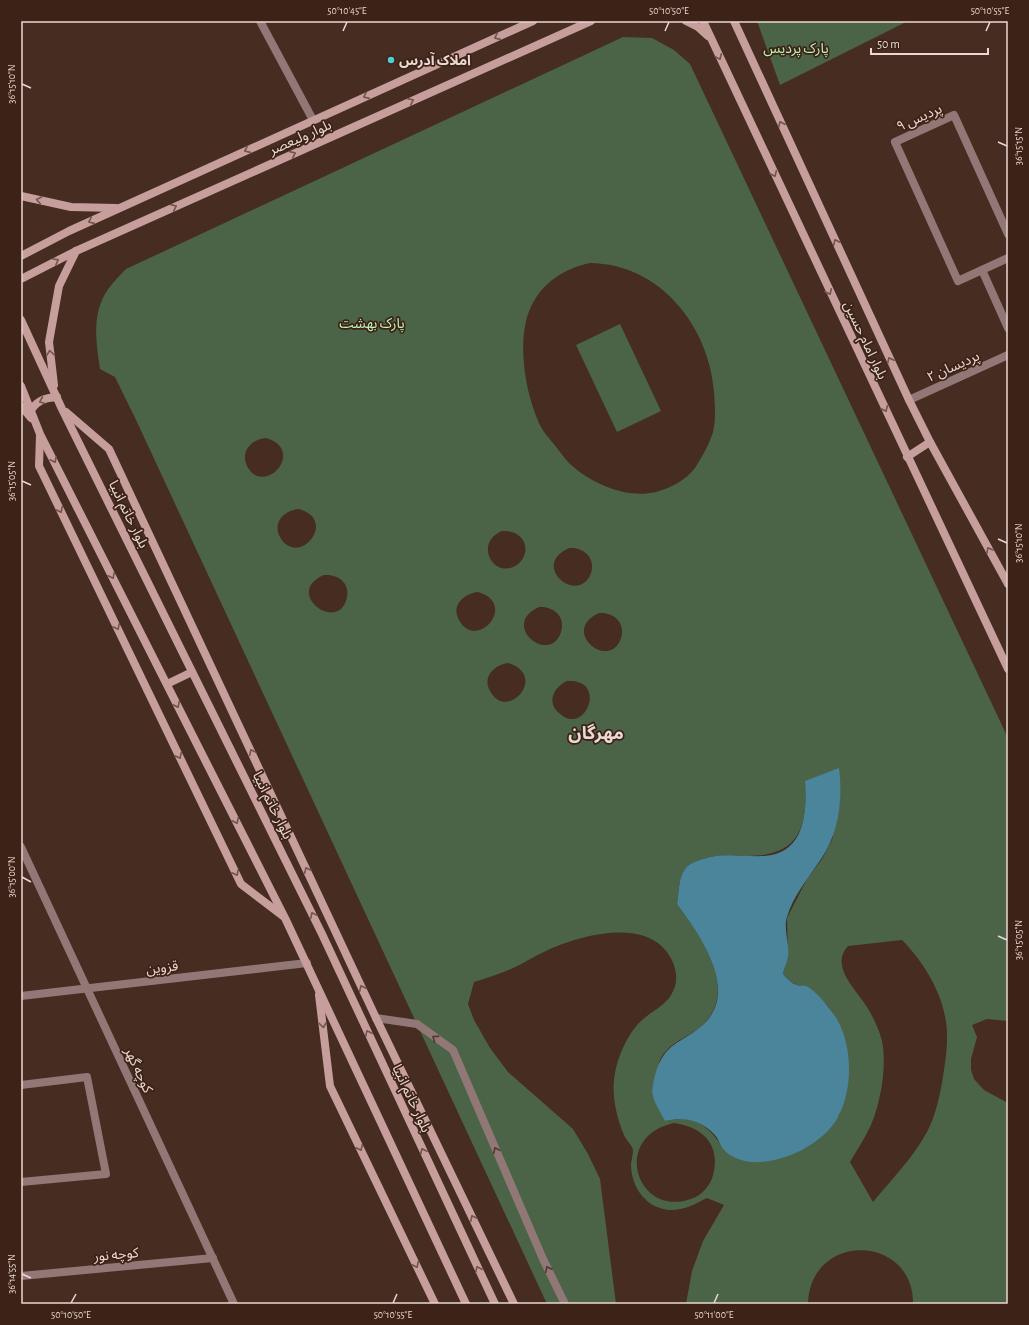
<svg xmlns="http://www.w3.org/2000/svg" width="1029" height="1325" font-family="'Alegreya Sans','Noto Sans Arabic',sans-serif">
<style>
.green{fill:#4b6447;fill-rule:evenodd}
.water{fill:#4a859c}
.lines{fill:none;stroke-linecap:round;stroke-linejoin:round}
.street{stroke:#917876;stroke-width:8}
.secondary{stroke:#c69e9c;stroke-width:8}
.oneway{stroke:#73544c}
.oneway2{stroke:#51382f}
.ticks{fill:none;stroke:#ead9d2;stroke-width:1.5}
.poi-dot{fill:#51ccd4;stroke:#3c2217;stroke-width:1.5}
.labels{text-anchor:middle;stroke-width:3.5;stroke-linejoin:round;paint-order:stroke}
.park-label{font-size:14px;fill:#bdf3b4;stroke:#3c2217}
.poi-label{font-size:14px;font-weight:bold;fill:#ead9d2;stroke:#3c2217;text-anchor:start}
.street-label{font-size:14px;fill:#ead9d2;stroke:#3c2217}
.district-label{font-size:18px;font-weight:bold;fill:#ead9d2;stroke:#3c2217}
.neatline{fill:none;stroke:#ead9d2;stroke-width:1.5}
.ticks-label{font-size:10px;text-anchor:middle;fill:#ead9d2}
</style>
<rect width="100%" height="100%" fill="#462c21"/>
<g class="green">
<polygon points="757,21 908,21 780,85"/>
<path d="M623,37L652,38L674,50L690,64L1008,738V1021L987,1019L972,1025L977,1037L971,1059V1070L974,1079L984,1090L1008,1103V1304H913C914,1234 810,1231 808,1304H686L692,1271L703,1241L724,1205L707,1198C688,1208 671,1216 651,1204C638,1195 631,1180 631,1165C631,1161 633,1155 633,1150C632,1145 626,1140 624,1135C616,1116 611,1093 615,1073C619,1053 630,1028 647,1016C657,1008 669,1003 674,989C679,977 675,963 667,952C641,918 578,936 546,951C534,956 523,964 511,969C499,974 486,978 474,982L468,1004L474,1020L490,1048L508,1072L573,1129L588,1154L600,1179L616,1304H547L137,422L115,377L100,369C96,342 91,312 109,288C114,281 120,275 126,269ZM590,263C660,264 709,326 714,392C715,405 716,420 713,432C709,445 702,457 695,468C686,480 671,488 656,492C627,499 592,484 570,464C564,458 559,450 553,443C549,438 544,433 541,427C525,395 514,334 534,301C546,280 567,268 590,263ZM266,438C307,450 264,498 247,466C240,451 252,439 266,438ZM299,509C339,520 298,569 280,537C272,522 285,510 299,509ZM502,531C515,530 528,538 525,553C524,558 521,562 517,565C494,580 473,543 502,531ZM569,548C583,547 596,557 591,573C579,606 529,566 569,548ZM324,575C337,574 350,582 347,597C340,635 282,593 324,575ZM478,592C519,604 476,652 459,620C451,606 463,594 478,592ZM539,607C553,606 566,616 561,632C550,666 499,625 539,607ZM599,613C613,612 626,622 621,638C610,672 559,631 599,613ZM508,663C549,675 507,723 490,691C482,677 494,665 508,663ZM567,681C609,678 585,738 559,713C546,702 554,687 567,681ZM805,781L840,800L832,840L822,859L807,879L787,918L788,958L784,965L783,974L789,981L797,985L806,986L827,1005L837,1020L845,1041L840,1114L818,1140L802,1150H724C709,1125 694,1115 665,1121C664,1111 657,1067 660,1060C668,1043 685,1039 699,1028C742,994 701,935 677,904C679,894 678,878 685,869C689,863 697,861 703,859C719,854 732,856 748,856C800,856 808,826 805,781ZM902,940C923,961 942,992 946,1022C949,1041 945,1064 942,1083C939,1099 935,1117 927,1132C913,1158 891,1180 873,1202L850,1162C857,1150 865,1138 871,1125C881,1101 887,1066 882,1041C879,1029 873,1017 867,1007C857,990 829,966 848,946ZM674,1123C703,1127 721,1145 713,1175C711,1185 701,1196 691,1199C637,1218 610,1137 674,1123Z"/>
<polygon points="620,324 661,411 617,432 576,345"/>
</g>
<path class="water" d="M839,768C843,799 839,833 821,859C809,877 793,896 787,917C783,929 790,945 788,957C787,963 784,967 783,974C787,979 791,983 797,985C800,986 804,985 806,986C817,991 831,1010 837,1019C852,1046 853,1085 840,1113C826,1144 783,1164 751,1162C742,1161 730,1157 724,1150C720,1146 719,1139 714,1134C700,1120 684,1117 665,1121C661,1113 655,1104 653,1096C651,1090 654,1081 655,1075C665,1043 676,1046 699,1028C743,995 700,935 677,904C679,894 678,878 685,869C689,863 697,861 703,859C723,852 743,857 764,856C805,854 807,812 805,781Z"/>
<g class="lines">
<g class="street">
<polyline points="260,21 313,120"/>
<polyline points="1008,234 954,115 895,142 958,281 1008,258"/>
<polyline points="982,270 1008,328"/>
<polyline points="909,400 1008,355"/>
<polyline points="21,847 234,1304"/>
<polyline points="21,996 307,963"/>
<polyline points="376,1018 417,1024 453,1050 543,1259 565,1304"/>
<polyline points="21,1085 87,1077 106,1174 21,1182"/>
<polyline points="21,1276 213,1258"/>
</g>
<g class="secondary">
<polyline points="686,21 698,27 708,36"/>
<polyline points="703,21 1008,669"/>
<polyline points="734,21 909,400 930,442 1008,584"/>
<polyline points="21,196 71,207 116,208"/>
<polyline points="21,256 69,231 533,21"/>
<polyline points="21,279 76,251 591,21"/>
<polyline points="21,320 62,409 322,934 495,1304"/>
<polyline points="54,385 49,342 59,286 76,251"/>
<polyline points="21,386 40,434 285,918 466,1304"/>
<polyline points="21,406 31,418"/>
<path d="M31,410C38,400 45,398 57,397"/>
<polyline points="66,412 109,449 376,1018 514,1304"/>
<polyline points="40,435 39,466 241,884 283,916"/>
<polyline points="907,457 930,442"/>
<polyline points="167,684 192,672"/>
<polyline points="319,995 330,1086 435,1304"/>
</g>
</g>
<defs><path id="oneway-chevron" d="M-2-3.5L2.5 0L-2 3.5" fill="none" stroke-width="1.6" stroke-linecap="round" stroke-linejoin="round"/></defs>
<g class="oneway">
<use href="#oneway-chevron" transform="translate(497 37) rotate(156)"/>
<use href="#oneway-chevron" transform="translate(719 57) rotate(66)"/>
<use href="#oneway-chevron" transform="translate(366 96) rotate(156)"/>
<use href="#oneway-chevron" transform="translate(411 101) rotate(-24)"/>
<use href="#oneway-chevron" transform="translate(781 124) rotate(-115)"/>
<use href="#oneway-chevron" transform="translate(247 150) rotate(156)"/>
<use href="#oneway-chevron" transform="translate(293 154) rotate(-24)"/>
<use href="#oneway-chevron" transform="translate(774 174) rotate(65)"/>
<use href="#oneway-chevron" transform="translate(39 200) rotate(-169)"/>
<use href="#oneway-chevron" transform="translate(174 207) rotate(-24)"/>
<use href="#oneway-chevron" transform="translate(91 221) rotate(156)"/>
<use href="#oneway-chevron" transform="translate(836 242) rotate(-115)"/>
<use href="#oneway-chevron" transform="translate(56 261) rotate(-27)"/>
<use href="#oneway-chevron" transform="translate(829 292) rotate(65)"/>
<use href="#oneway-chevron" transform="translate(50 353) rotate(-97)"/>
<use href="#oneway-chevron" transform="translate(890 360) rotate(-115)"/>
<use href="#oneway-chevron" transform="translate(42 401) rotate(157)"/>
<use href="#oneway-chevron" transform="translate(885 409) rotate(65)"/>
<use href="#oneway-chevron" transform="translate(54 460) rotate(63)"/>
<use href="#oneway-chevron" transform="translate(60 510) rotate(64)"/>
<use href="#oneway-chevron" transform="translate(989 550) rotate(-119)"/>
<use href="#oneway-chevron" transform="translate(112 576) rotate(63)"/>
<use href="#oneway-chevron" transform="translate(117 627) rotate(64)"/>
<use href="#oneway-chevron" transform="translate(177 705) rotate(63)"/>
<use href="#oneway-chevron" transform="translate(252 752) rotate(-115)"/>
<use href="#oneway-chevron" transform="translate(179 756) rotate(64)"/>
<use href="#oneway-chevron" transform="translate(236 821) rotate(63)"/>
<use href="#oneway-chevron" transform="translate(307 870) rotate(-115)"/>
<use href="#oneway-chevron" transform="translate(236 873) rotate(64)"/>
<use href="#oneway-chevron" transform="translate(313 915) rotate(-116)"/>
<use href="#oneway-chevron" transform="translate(362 988) rotate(-115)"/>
<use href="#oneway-chevron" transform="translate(323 1025) rotate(83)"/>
<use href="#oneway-chevron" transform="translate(368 1033) rotate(-115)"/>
<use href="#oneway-chevron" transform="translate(360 1148) rotate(64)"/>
<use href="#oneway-chevron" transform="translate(423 1151) rotate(-115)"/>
<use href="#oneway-chevron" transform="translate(473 1218) rotate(-116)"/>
<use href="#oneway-chevron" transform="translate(416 1265) rotate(64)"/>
<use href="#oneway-chevron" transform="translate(478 1269) rotate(-115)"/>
</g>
<g class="oneway2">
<use href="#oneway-chevron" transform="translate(435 1038) rotate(-144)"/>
<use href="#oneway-chevron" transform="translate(496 1150) rotate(-114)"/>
<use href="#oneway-chevron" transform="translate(548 1269) rotate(-116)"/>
</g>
<path class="ticks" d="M343,31L347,22M665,31L669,22M986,31L990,22M22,84L31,88M998,142L1007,146M22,481L31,485M998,539L1007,543M22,877L31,882M998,936L1007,940M22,1274L31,1278M71,1303L76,1294M393,1303L397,1294M714,1303L718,1294"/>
<circle class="poi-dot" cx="391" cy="60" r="4"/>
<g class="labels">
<g class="park-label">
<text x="796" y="53">پارک پردیس</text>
<text x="372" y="328">پارک بهشت</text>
</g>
<g class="poi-label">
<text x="399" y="65">املاک آدرس</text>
</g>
<g class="street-label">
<text transform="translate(919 117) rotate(-24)" y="5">پردیس ۹</text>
<text transform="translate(300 137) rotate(-24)" y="5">بلوار ولیعصر</text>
<text transform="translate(866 340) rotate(65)" y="5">بلوار امام حسین</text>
<text transform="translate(953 366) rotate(-24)" y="5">پردیسان ۲</text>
<text transform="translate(129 514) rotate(64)" y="5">بلوار خاتم انبیا</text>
<text transform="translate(273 805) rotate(64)" y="5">بلوار خاتم انبیا</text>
<text transform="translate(162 967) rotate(-7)" y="5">قزوین</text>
<text transform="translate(139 1070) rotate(65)" y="5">کوچه گهر</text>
<text transform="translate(412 1098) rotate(65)" y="5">بلوار خاتم انبیا</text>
<text transform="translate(116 1254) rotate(-5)" y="5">کوچه نور</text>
</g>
<g class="district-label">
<text x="596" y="739">مهرگان</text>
</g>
</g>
<rect width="1029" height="1325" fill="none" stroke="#3c2217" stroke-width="44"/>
<path d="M871 48v6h117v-6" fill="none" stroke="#ead9d2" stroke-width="2"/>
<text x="877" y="48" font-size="12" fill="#ead9d2" stroke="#3c2217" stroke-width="3" paint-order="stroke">50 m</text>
<rect x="22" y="22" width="985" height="1281" class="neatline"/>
<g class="ticks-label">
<text x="347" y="14">50°10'45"E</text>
<text x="669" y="14">50°10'50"E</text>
<text x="990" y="14">50°10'55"E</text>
<text transform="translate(11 84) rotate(-90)" y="4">36°15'10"N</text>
<text transform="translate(1018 146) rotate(-90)" y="4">36°15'15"N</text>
<text transform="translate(11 481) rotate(-90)" y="4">36°15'05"N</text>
<text transform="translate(1018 543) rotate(-90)" y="4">36°15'10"N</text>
<text transform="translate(11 877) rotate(-90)" y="4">36°15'00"N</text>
<text transform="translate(1018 940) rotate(-90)" y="4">36°15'05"N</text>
<text transform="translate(11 1274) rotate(-90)" y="4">36°14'55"N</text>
<text x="71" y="1318">50°10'50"E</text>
<text x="393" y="1318">50°10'55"E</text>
<text x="714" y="1318">50°11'00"E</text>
</g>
</svg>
